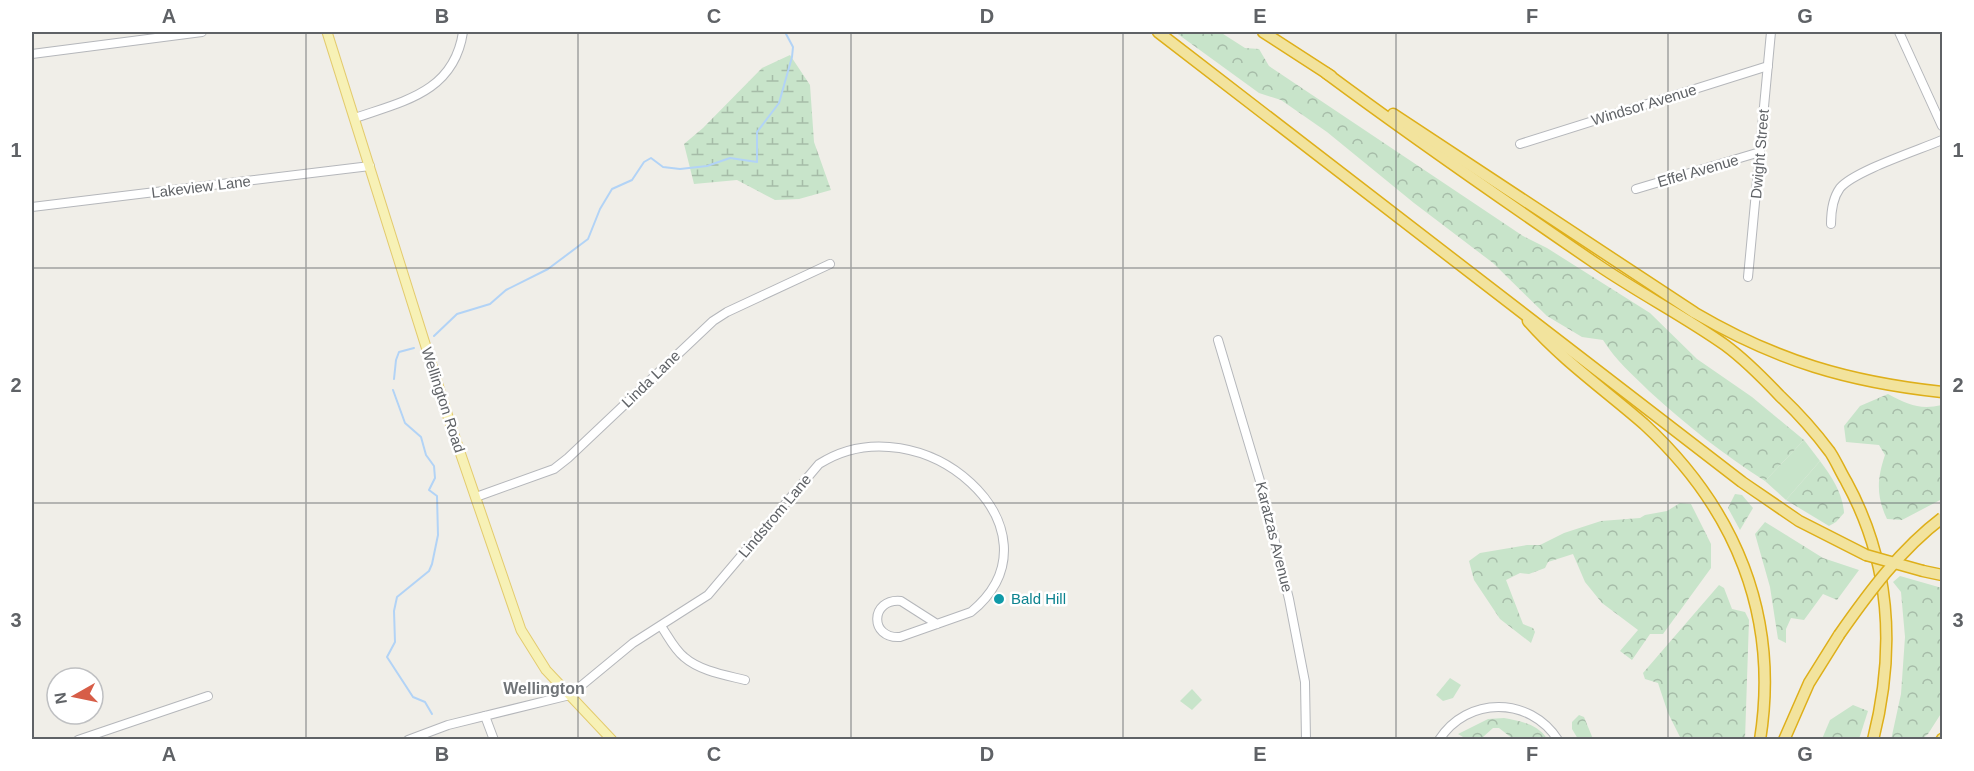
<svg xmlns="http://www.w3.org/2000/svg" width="1974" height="771" font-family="Arial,sans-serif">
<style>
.green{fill:#c8e4ca}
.forest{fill:url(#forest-crowns)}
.wetland{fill:url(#wetland-marsh)}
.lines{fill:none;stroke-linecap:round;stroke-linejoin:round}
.stream{stroke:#b2d3f6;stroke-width:2}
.minor-casing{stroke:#b5b7bb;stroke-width:10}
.major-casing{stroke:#e3cb6e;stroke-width:11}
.highway-casing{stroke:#deaf1a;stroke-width:13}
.minor{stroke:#fff;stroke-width:8}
.major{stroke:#f7f1b6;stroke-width:9}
.highway{stroke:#f2e39d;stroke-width:10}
.highway-bridge-casing{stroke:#deaf1a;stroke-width:13;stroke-linecap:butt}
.highway-bridge{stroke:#f2e39d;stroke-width:10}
.grid{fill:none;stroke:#5f6266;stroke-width:1.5;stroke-opacity:0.55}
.culture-dot{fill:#0f9aa8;stroke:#fff;stroke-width:2}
.labels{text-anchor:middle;stroke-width:5;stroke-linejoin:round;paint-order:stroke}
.street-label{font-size:15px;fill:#5f6266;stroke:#fff}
.culture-label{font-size:15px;fill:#0d838f;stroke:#fff;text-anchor:start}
.neighbourhood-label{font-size:16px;font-weight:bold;fill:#707478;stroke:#fff}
.neatline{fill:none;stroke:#5f6266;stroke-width:2}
.grid-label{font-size:20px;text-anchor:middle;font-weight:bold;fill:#5f6266}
</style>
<defs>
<pattern id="forest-crowns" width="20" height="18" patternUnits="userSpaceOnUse" patternTransform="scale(1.5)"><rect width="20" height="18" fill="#c8e4ca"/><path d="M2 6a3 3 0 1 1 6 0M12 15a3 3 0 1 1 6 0" fill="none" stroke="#a6bca8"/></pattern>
<pattern id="wetland-marsh" width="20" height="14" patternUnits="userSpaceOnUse" patternTransform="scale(1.5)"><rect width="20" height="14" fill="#c8e4ca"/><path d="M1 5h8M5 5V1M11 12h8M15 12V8" fill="none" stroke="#a6bca8"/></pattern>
</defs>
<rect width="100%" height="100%" fill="#f0eee8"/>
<g class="green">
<polygon points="1804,440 1820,461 1786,500 1765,481"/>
<polygon points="1450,678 1461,685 1453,698 1443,701 1436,695"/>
<polygon points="1192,689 1202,700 1192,710 1180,701"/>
</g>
<g class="forest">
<path d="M1175,32H1220L1245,48L1259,49L1269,66L1523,236L1547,248L1650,313L1697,359L1752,397L1804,440L1765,481C1724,455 1685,424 1649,391C1631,373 1617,362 1603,340L1582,337L1547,316L1493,263L1414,203L1327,132L1281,100L1259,93Z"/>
<path d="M1888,394C1909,405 1920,410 1942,405V499L1902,520L1887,519C1876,496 1877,479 1885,455L1879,445L1846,442L1844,426L1860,406Z"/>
<path d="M1820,461C1832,477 1843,494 1844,513L1836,522L1829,526L1786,500Z"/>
<polygon points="1735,494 1742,495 1753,508 1740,530 1728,508"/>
<polygon points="1680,503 1691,504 1711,544 1711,568 1663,634 1650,634 1632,660 1620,651 1638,630 1602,603 1585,582 1573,554 1548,562 1545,568 1529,574 1520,573 1506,580 1523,624 1533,628 1535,632 1531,643 1500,619 1474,580 1469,561 1480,553 1527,545 1540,545 1564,533 1601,521 1640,518 1645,515 1667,511"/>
<polygon points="1765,522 1823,558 1859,570 1837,600 1823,594 1804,620 1791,618 1786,629 1786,643 1778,639 1770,587 1755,534"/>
<polygon points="1900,576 1942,588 1942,712 1928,734 1922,739 1891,740 1901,694 1905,637 1901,592 1893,582"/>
<polygon points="1719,585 1724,588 1732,609 1745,612 1749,620 1745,739 1681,739 1668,713 1658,683 1645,679 1643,673"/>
<polygon points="1853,705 1868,711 1859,739 1822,739 1830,720"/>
<polygon points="1579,715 1584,717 1593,739 1578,739 1572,729 1572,722"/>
<path d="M1504,718C1520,721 1538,724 1547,739H1513L1499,728H1493L1483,737H1463L1458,734L1488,719Z"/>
</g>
<polygon class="wetland" points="790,55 810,85 814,142 831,190 799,199 775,200 737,180 694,184 684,144 703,128 762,68"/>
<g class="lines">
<g class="stream">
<polyline points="434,336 457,314 490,304 506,290 548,269 588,239 600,209 612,189 632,180 644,162 651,158 663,167 680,169 707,166 730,158 757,162 757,132 779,103 792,57 793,47 785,32"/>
<polyline points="394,379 396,360 399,352 414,348"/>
<polyline points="393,390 405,423 421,437 426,455 434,466 435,478 429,490 437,496 438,535 432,564 429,571 397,597 394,611 395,642 387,657 413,697 425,702 432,714"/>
</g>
<defs>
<g id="minor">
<polyline points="1899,32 1942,126"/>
<polyline points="32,54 202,32"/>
<path d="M355,118C404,101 454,92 463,32"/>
<polyline points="1520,144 1768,66"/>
<polyline points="1636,189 1760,152"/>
<polyline points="32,207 370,166"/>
<path d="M1831,224C1831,212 1832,199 1840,188C1854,171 1919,150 1942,140"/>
<polyline points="1748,277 1771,32"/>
<polyline points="1218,340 1260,481 1289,599 1305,682 1306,740"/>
<polyline points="476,497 554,469 568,458 713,321 727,312 830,264"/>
<path d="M661,626C668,636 674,649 684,657C700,671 725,675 745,680"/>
<polyline points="485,716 494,740"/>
<polyline points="78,740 208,696"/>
<path d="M408,740L448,725L570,695L633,643L708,595L819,464C921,399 1071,530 971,612L900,637C869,639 870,598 901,601L937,624"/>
<path d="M1439,740C1467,696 1530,696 1558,740"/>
</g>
<polyline id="major" points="327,32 450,423 521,630 546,670 612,740"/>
<g id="highway">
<polyline points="1158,32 1742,482 1799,521 1866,555"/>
<polyline points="1263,32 1331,76"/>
<path d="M1326,73C1415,139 1506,202 1598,265C1639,293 1684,316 1725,345C1744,359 1763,378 1780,396C1798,413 1815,432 1830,452C1836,461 1840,471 1846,481C1891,563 1896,649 1873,740"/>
<path d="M1393,114L1695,313C1777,361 1849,382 1942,392"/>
<path d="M1528,321C1562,360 1605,390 1644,424C1735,508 1780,615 1760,740"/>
<polyline points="1923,571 1942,575"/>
<polyline points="1784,740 1809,683 1839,635"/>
<polyline points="1942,740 1942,739"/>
</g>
</defs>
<use href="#minor" class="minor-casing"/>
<use href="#major" class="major-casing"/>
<use href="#highway" class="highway-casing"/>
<use href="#minor" class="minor"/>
<use href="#major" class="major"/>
<use href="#highway" class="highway"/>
<defs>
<g id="highway-bridge">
<polyline points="1866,555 1923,571"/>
<path d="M1839,635C1869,592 1901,549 1942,518"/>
</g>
</defs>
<use href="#highway-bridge" class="highway-bridge-casing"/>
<use href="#highway-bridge" class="highway-bridge"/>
</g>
<path class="grid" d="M306,32V740M578,32V740M851,32V740M1123,32V740M1396,32V740M1668,32V740M32,268H1942M32,503H1942"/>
<circle class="culture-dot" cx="999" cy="599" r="6"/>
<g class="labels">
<g class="street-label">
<text transform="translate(1644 105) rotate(-17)" y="5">Windsor Avenue</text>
<text transform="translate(1760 154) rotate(-85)" y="5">Dwight Street</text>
<text transform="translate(1698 171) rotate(-16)" y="5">Effel Avenue</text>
<text transform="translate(201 187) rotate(-7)" y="5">Lakeview Lane</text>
<text transform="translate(651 379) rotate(-44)" y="5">Linda Lane</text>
<text transform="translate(443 400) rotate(72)" y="5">Wellington Road</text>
<text transform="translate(775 516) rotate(-50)" y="5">Lindstrom Lane</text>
<text transform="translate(1274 537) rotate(76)" y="5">Karatzas Avenue</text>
</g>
<g class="culture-label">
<text x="1011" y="604">Bald Hill</text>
</g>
<g class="neighbourhood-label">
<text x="544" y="694">Wellington</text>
</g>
</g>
<rect width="1974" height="771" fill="none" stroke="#ffffff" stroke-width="66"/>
<g transform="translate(75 696) rotate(261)"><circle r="28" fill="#ffffff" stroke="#bfc0c2" stroke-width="1.5"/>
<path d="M0-4.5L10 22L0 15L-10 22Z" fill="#d75d47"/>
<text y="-9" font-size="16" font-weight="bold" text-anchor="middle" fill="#5f6266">N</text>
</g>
<rect x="33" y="33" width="1908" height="705" class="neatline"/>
<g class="grid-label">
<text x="169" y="23">A</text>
<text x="442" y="23">B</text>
<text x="714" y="23">C</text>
<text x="987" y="23">D</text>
<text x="1260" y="23">E</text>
<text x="1532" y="23">F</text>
<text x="1805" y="23">G</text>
<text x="16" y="157">1</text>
<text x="1958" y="157">1</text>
<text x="16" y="392">2</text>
<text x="1958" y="392">2</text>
<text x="16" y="627">3</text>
<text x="1958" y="627">3</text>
<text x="169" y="761">A</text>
<text x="442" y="761">B</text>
<text x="714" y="761">C</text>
<text x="987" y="761">D</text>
<text x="1260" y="761">E</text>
<text x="1532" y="761">F</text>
<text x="1805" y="761">G</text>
</g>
</svg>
